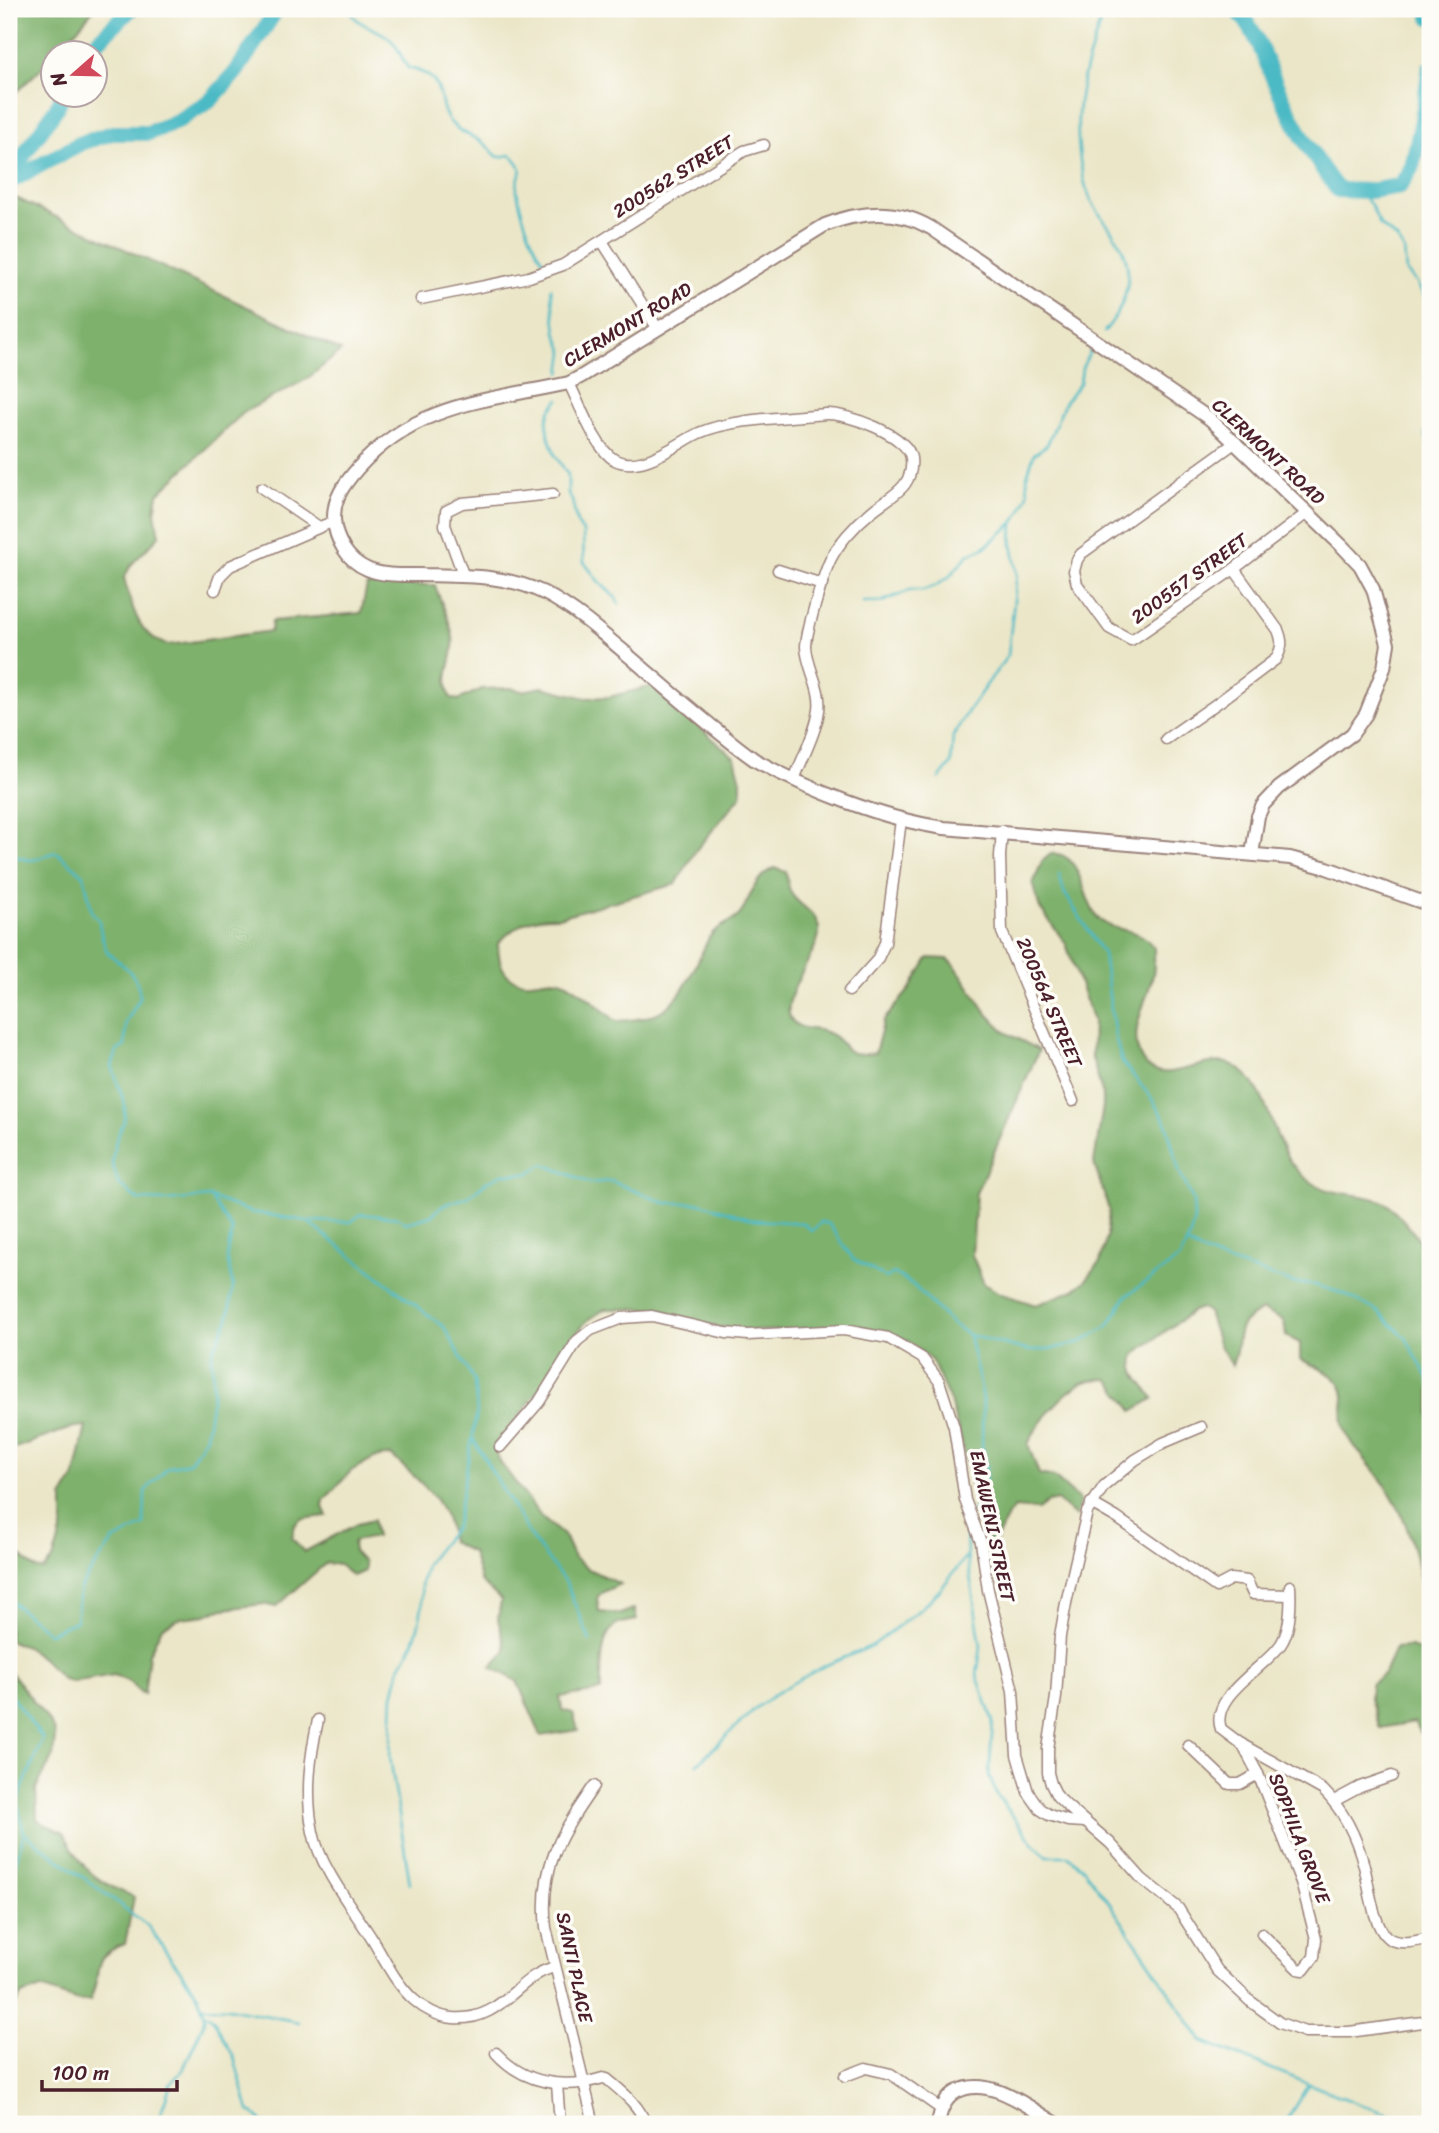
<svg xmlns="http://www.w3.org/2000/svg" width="1439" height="2133" font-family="Sriracha,sans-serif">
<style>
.forest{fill:#7eb16c;stroke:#64684c;stroke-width:2}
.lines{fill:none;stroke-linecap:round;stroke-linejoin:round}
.stream{stroke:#4cbac5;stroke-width:2.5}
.river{stroke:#4cbac5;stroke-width:16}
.minor-casing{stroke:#9a827a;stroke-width:13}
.tertiary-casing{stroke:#9a827a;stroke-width:16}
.minor{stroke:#fff;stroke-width:10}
.tertiary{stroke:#fff;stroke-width:12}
.labels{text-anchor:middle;stroke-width:7;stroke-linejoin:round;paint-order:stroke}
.street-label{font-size:19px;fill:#4a1f2b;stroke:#fdfcf7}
</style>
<rect width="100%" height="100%" fill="#fdfcf7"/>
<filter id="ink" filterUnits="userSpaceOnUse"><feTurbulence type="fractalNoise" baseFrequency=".0143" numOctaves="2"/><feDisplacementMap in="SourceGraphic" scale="14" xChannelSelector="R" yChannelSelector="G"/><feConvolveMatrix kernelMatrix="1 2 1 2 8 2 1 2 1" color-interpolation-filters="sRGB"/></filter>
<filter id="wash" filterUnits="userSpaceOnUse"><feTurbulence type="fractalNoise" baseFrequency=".00686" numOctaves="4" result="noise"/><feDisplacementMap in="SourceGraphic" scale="28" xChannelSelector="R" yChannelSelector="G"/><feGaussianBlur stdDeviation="1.57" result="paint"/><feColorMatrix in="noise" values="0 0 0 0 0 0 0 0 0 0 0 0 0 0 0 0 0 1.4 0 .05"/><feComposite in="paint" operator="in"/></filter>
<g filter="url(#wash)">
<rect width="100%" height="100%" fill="#ebe6c8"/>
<g class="forest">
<polygon points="9,9 94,9 58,52 52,52 52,58 9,99"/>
<path d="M14,197L341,351L307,379L244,412L158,494L155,512L159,536L131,565L124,578C132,606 137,636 168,645L271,631L272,621L361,613L367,585H435C440,602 451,621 453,638C456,659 440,677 451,698L458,700L482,689L511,688L522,691L542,687L586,698L609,697L652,686L735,758L741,781V796L696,850L676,884L559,917C530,916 519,923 498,943C498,965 505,984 531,982C542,981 553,977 563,981C578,987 602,1010 616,1021C667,1019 678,1003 699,959C703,951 706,942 711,935C718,925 734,923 741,913C752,895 754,876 775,868L786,872C787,878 788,887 791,893C799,907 819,912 819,931C820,954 769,1008 797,1025C806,1030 819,1029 828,1033C850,1042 837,1058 875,1053L884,1020L910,989L927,960L929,958L948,959L954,964L987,1013L1005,1032L1039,1050L976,1193L972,1255L984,1284L999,1293L1036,1305L1074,1290L1085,1281L1100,1262L1107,1236L1109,1210L1094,1163L1103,1106V1095L1092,1058L1093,1021L1066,944L1040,908L1035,893L1033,884L1042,861L1051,854C1082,850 1082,899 1097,917C1108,930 1128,928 1142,936C1147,939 1151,944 1154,948C1154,956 1155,966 1153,974C1148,1001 1125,1034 1143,1061C1162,1090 1207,1052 1233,1065C1274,1088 1268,1145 1302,1175C1329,1199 1352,1190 1381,1201C1395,1206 1422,1243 1430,1256V1638C1421,1588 1417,1534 1389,1491C1377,1471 1359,1455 1347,1435C1340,1423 1343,1412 1344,1399C1345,1375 1317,1368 1300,1359V1343L1286,1336L1284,1321L1263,1310C1228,1327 1244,1335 1232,1365L1218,1343L1208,1312L1201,1308L1193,1311L1136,1353C1127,1371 1143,1384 1154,1398L1133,1411L1109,1379C1104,1379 1098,1379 1092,1380C1068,1384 1038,1422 1028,1444L1039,1474L1054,1477L1080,1500L1076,1517L1057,1500L1048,1502L1038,1510L1015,1508L1009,1514L992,1548L976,1509L966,1458L950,1401L932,1361L908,1341L889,1333L851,1325L784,1331L737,1330L697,1323L655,1309H605L587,1321L563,1347L537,1393L494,1448L500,1462L542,1518L564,1536L574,1558L586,1568L620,1584L601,1593L597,1598L599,1612L620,1614L634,1609L637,1620C631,1621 621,1622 615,1626C600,1636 601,1674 601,1691L560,1697L562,1710L573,1713L578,1730L541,1736L517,1681L491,1667L506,1651L498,1619L501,1600L481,1582L472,1552L451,1542C449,1501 419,1482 391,1455L374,1458L351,1471L324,1500L323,1507L327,1516L301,1519L295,1525L292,1538L304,1552L357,1524L373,1520L376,1537L354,1541C351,1551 357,1557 364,1562V1571L353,1576L339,1565L326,1563L276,1607L263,1604L217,1610L206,1615L181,1618L162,1627L149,1654L144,1695L128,1681L114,1675L71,1682L61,1678L43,1659L28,1648L9,1640V1545L34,1568L43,1570L53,1559L58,1544L63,1524V1496L75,1476L86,1426L74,1427L9,1450V202Z"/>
<polygon points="1410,1647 1428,1653 1430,1650 1430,1750 1415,1722 1380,1728 1370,1699 1371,1684 1384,1674 1395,1648"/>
<path d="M9,1670L51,1724L55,1735L53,1757L36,1788L37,1819L44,1824L63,1832C86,1873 91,1878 134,1897L125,1944C87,1958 105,1967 90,2000L78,2001L41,1988L21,1995L9,2017Z"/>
</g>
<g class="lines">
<g class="stream">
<path d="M350,9C358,29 377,26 390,39C399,47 401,58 408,68C453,77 432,106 453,125C461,133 473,136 482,142C488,146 493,153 498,157L511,155C530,173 515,173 517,191C522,217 530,242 546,264"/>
<polyline points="1359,191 1371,205 1380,225 1397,239 1404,250 1406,271 1417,283 1430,308"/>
<polyline points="551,288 556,332 564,352 561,373"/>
<path d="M1104,332C1124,308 1136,280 1122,248C1114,230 1098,216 1090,198C1084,184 1080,165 1079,151C1073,98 1088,58 1105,9"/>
<polyline points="559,399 550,411 547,420 549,437 555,455 568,475 568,494 572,500 577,523 583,532 584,562 599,582 616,598 619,604"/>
<polyline points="1430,424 1425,433 1430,450"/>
<polyline points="863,602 881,602 911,590 923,590 937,585 949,577 968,555 985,547 1012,524"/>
<polyline points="939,779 951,764 953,736 970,708 1008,655 1017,573 1012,543 1013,523 1020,513 1028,494 1027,476 1034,454 1047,445 1065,402 1080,383 1082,368 1093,345"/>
<path d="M9,854C38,864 30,860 56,852L84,875L92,913L99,920C99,927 104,946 108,953C109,953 116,960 117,960C131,971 139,980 140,998L126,1022L125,1046L117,1051L112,1066L125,1105L124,1121L116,1140L112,1162L118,1183L138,1200L166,1201L210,1197L250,1212L307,1221L351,1222L361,1214L399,1218L406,1223L431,1216L443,1205L468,1197L486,1182L502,1174H527L544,1164L590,1183L611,1181L665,1203H700L755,1220L803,1223L812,1231L821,1222L829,1224L853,1259L886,1278L894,1273L913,1285L952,1324L969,1335L1030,1351L1055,1348L1079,1343L1107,1327L1126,1296L1180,1258L1190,1236L1194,1219L1193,1200L1179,1171L1166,1122L1150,1096L1122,1062L1115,1036L1103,954L1064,892L1059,874"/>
<polyline points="309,1223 444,1327 474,1381 477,1412 456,1526 426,1564 421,1586 422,1607 418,1628 412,1646 400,1667 393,1696 390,1757 410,1884"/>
<polyline points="1186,1244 1219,1259 1294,1283 1315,1285 1345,1294 1377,1311 1406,1338 1430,1382"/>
<polyline points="969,1335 983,1398 982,1444 986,1468 985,1485 972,1512"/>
<polyline points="473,1439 532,1539 566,1583 590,1641"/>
<polyline points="969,1518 966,1525 967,1556 981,1647 977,1675 993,1722 989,1776 997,1795 1036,1847 1047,1856 1068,1856 1083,1868 1108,1901 1202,2041 1364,2106 1420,2124"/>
<polyline points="9,1600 49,1633 76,1621 80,1588 93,1568 113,1541 144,1525 145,1491 168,1467 190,1462 206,1436 213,1391 212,1352 228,1319 233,1287 227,1257 232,1230 210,1197"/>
<polyline points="9,1693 43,1739 17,1801 24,1833 147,1925 198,1996 204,2013 204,2022 183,2070 171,2083 157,2124"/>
<polyline points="697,1764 757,1707 784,1688 824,1666 872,1646 918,1611 940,1590 966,1557"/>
<polyline points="9,1920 11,1877 24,1834"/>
<polyline points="203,2007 228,2008 299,2022"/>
<polyline points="205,2014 213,2019 234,2057 249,2111 265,2124"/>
<polyline points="1284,2124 1308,2085"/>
</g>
<g class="river">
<path d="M1236,9C1258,31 1265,63 1279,91C1296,128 1313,158 1338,190L1369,191L1400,186L1412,167L1422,121L1430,68"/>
<polyline points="1429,9 1430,17"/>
<polyline points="86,52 131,9"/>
<polyline points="9,176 56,109 63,94"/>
<polyline points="9,182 81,143 112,133 148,133 176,122 211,100 236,72 277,9"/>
</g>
</g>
</g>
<g filter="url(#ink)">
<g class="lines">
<defs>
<g id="minor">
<polyline points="602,241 658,329"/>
<polyline points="421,299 529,277 563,265 744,151 764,145"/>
<path d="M569,383C579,403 596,450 615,460C642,473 676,444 699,433C733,418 788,418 826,414C847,413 908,435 911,458C912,467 910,477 905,484C897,495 883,502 872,511C856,524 836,545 828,565C822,581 806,631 806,647C807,668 822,688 819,710C816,733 802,758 794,780"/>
<polyline points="1236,442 1081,554 1077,560 1074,571 1077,584 1109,628 1131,640 1136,637 1234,569 1307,513"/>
<polyline points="262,488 319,527"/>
<polyline points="778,570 822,584"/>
<polyline points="464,577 445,525 446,511 462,503 553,494"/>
<polyline points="215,590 220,576 230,566 334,521"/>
<path d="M1166,739L1219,702L1276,659C1282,648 1283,642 1278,630L1234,569"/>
<polyline points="1002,831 1000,856 1002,932 1073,1101"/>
<polyline points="849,991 877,960 885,943 901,820"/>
<polyline points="1201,1427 1163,1443 1135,1460 1104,1486 1087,1512 1066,1603 1060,1636 1056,1697 1048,1749 1048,1773 1051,1784 1057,1796 1067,1806 1110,1843 1142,1879 1178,1908 1217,1970 1250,2001 1280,2023 1305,2032 1349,2032 1430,2021"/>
<polyline points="500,1447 539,1402 577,1341 591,1330 622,1318 652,1316 726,1333 748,1335 844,1330 888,1338 922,1358 939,1381 954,1427 965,1500 981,1542 988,1590 1013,1691 1017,1755 1028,1792 1040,1809 1049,1815 1068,1821 1085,1822"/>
<polyline points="1091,1503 1117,1518 1216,1587 1231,1579 1247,1581 1253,1594 1290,1595"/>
<path d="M1290,1586C1291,1604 1291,1629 1281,1644C1265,1668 1209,1696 1221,1729L1241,1744L1323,1790C1343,1810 1357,1838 1364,1866C1369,1884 1373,1927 1388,1938C1400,1946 1417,1941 1430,1938"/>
<path d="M318,1720C310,1757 305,1794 313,1832C320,1868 352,1907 372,1939C384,1959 396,1984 414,2000C424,2009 439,2017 453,2018C503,2022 516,1976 555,1967"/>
<polyline points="1242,1744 1258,1774 1301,1882 1316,1939 1314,1957 1304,1970 1298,1969 1262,1934"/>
<polyline points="1188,1745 1229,1784 1240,1784 1258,1774"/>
<polyline points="1334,1801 1360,1787 1392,1776"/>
<path d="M496,2053C524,2084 564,2090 603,2078L607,2079C621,2091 641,2106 645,2124"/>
<polyline points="845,2076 866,2068 891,2074 941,2109"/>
<polyline points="557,2084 560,2124"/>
<path d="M594,2124L546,1928C539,1866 561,1834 594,1786"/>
</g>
<g id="tertiary">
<path d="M1252,854L1258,816L1263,805L1279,788L1352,734L1366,714L1384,668L1388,644L1373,589L1360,565L1341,545L1210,419L931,228C897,208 861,211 825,225L582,376L569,383C488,401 417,402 358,468C345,483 333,498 334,519C335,540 348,561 367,569C383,576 402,575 419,575C461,576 505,574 544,593C575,609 602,633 629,656C670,691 711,728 755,760C809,790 883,819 944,828L1290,858L1327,868L1430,905"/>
<path d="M938,2124C940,2111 944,2099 956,2092C989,2074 1029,2108 1057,2124"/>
</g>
</defs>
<use href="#minor" class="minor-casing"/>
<use href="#tertiary" class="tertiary-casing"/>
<use href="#minor" class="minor"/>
<use href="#tertiary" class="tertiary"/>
</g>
</g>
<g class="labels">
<g class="street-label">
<text transform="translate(673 176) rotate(-32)" y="7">200562 STREET</text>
<text transform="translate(627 324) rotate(-31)" y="7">CLERMONT ROAD</text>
<text transform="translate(1269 451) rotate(43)" y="7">CLERMONT ROAD</text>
<text transform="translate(1189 578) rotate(-36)" y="7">200557 STREET</text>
<text transform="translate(1050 1002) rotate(67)" y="7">200564 STREET</text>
<text transform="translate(993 1526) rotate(78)" y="7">EMAWENI STREET</text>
<text transform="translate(1300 1838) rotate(69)" y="7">SOPHILA GROVE</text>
<text transform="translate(575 1967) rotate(78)" y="7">SANTI PLACE</text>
</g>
</g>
<rect width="1439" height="2133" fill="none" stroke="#fdfcf7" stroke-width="35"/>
<g transform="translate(74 74) rotate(250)"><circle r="33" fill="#fdfcf7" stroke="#b5a4a5" stroke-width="2"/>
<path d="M0-5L12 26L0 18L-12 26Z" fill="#d1495b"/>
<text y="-10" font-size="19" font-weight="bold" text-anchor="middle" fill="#4a1f2b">N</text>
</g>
<path d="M42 2080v10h135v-10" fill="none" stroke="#4a1f2b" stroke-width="3.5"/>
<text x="52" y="2080" font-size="21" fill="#4a1f2b" stroke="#fdfcf7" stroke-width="5" paint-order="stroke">100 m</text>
</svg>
